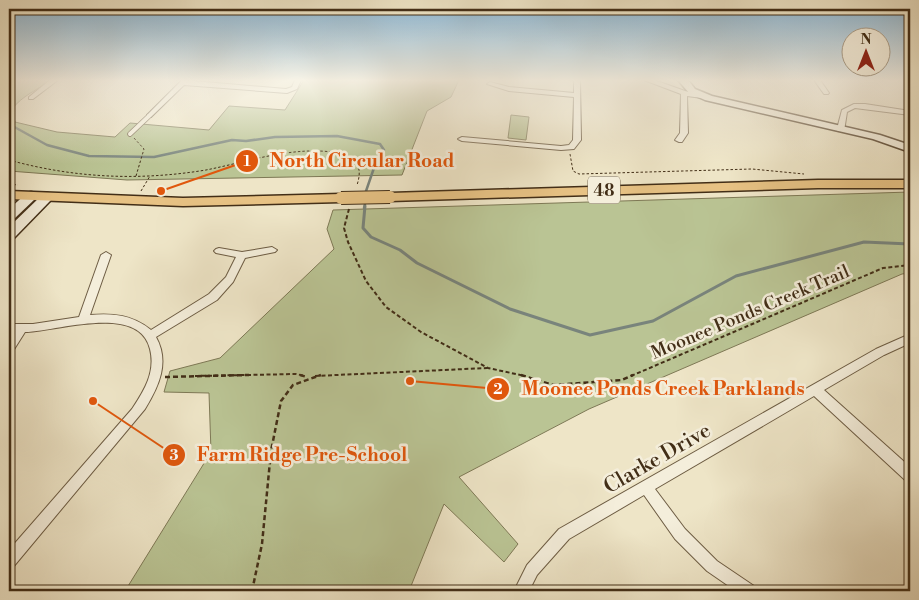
<svg xmlns="http://www.w3.org/2000/svg" width="919" height="600" font-family="'Libre Bodoni',serif">
<style>
.green{fill:#bac494;stroke:#7e7956}
.lines{fill:none;stroke-linecap:round;stroke-linejoin:round}
.stream-far1{stroke:#79847c;stroke-width:2.5}
.stream{stroke:#79847c;stroke-width:3}
.lane-casing{stroke:#6d5c43;stroke-width:5.5}
.street-casing{stroke:#6d5c43;stroke-width:2}
.secondary-casing{stroke:#422e17;stroke-width:3}
.primary-casing{stroke:#422e17;stroke-width:3}
.path-far2{stroke:#422e17;stroke-width:1;stroke-dasharray:2.5 2;stroke-linecap:butt}
.path-far1{stroke:#422e17;stroke-width:2;stroke-dasharray:4 2.5;stroke-linecap:butt}
.path{stroke:#422e17;stroke-width:2.5;stroke-dasharray:5 3;stroke-linecap:butt}
.lane{stroke:#f4eedb;stroke-width:4}
.street{fill:#f4eedb;fill-rule:evenodd}
.secondary{fill:#f4eedb;fill-rule:evenodd}
.primary{fill:#e7c284;fill-rule:evenodd}
.primary-bridge-casing{stroke:#422e17;stroke-width:14;stroke-linecap:butt}
.primary-bridge{stroke:#e7c284;stroke-width:12}
.labels{text-anchor:middle;stroke-width:5;stroke-linejoin:round;paint-order:stroke}
.shield{fill:#f4eedb;stroke:#776852;stroke-width:1}
.shield-label{font-size:16px;font-weight:bold;fill:#422e17}
.street-label{font-size:18px;fill:#422e17;stroke:#f4eedb}
.near-street-label{font-size:21px;fill:#422e17;stroke:#f4eedb}
.leader{fill:none;stroke:#e0570d;stroke-width:2}
.callout-dot{fill:#e0570d;stroke:#f4eedb;stroke-width:2}
.mark-label{font-size:15px;text-anchor:middle;font-weight:bold;fill:#fff}
.callout-label{font-size:19px;text-anchor:middle;font-weight:bold;fill:#e0570d;stroke:#f4eedb;stroke-width:5;stroke-linejoin:round;paint-order:stroke}
</style>
<rect width="100%" height="100%" fill="#eee5c7"/>
<filter id="stains"><feTurbulence type="fractalNoise" baseFrequency=".004" numOctaves="4"/><feColorMatrix values="0 0 0 0 .2 0 0 0 0 .09 0 0 0 0 .02 0 0 0 .5 -.17"/></filter>
<radialGradient id="worn" r=".72"><stop offset=".6" stop-color="#630" stop-opacity="0"/><stop offset="1" stop-color="#630" stop-opacity=".3"/></radialGradient>
<g class="green">
<path d="M9,80H51C37,90 22,96 12,109L15,122L57,132L115,137L130,123L209,130L229,106L285,110L304,80H459L451,97L427,111L402,175L127,180L9,171Z"/>
<polygon points="511,115 529,117 526,140 508,138"/>
<polygon points="910,192 910,273 902,274 589,409 459,477 518,544 504,562 444,504 409,591 125,591 211,452 209,393 164,392 170,371 220,358 334,249 327,229 333,210"/>
</g>
<g class="lines">
<g class="stream-far1">
<polyline points="9,124 47,145 89,156 154,157 232,140 246,141 275,137 337,136 380,144 384,150 381,160 375,165 365,194"/>
<polyline points="364,208 366,200"/>
</g>
<polyline class="stream" points="365,206 363,228 371,237 400,250 417,263 510,309 590,335 653,321 736,276 864,242 910,244"/>
<defs>
<polyline id="lane" points="130,134 149,116"/>
<g id="street">
<polygon points="50,80 58,80 33,99 29,99 29,97"/>
<polygon points="182,80 286,89 292,87 295,80 301,80 297,89 287,93 184,85 151,117 147,117 147,115"/>
<polygon points="574,80 580,80 581,140 574,149 561,150 462,141 458,139 462,137 561,146 569,145 573,140 574,97 509,91 487,84 490,82 509,87 574,93"/>
<polygon points="644,80 654,80 685,91 705,96 702,98 687,96 688,133 682,142 679,142 675,140 680,133 681,94"/>
<polygon points="814,80 820,80 829,93 828,94 824,94"/>
<polygon points="865,104 910,111 910,115 855,108 847,112 844,131 838,131 837,129 842,110 854,104"/>
<path d="M272,247L277,250L275,252L245,258L233,282L217,300L156,337C170,362 159,386 145,409L14,566L9,568V550L132,409C144,391 156,372 150,349C139,303 58,331 25,332L13,351L9,352V340L14,332H9V324H33L79,317L101,255L106,252L111,255L90,315C113,313 133,315 151,330L209,294L226,277L236,257L216,253L214,251L216,249L219,248L242,252Z"/>
<polygon points="910,334 910,343 884,355 824,390 910,467 910,481 905,480 814,396 655,489 685,529 717,561 754,586 756,591 736,591 707,571 675,539 644,495 569,539 537,575 529,591 514,591 527,565 559,529 876,349"/>
</g>
<g id="secondary">
<polygon points="678,80 688,80 695,89 712,96 880,135 910,145 910,152 873,139 705,100 689,93"/>
<polygon points="31,192 35,193 37,196 35,199 14,219 9,220 9,209 27,193"/>
<polygon points="47,193 51,194 53,197 51,200 14,238 9,240 9,227 43,194"/>
</g>
<g id="primary">
<polygon points="818,180 910,180 910,188 818,188 390,201 383,197 390,193"/>
<polygon points="9,191 183,198 341,194 348,198 341,202 183,206 9,199"/>
</g>
</defs>
<use href="#lane" class="lane-casing"/>
<use href="#street" class="street-casing"/>
<use href="#secondary" class="secondary-casing"/>
<use href="#primary" class="primary-casing"/>
<g class="path-far2">
<polyline points="134,138 144,149 136,176"/>
<polyline points="570,154 573,171 579,174 752,169 804,174"/>
<path d="M9,160C74,178 139,181 206,170C247,162 295,145 338,153C357,157 363,167 357,185"/>
<polyline points="904,173 910,173"/>
<polyline points="9,184 18,185"/>
<polyline points="141,191 150,176"/>
</g>
<g class="path-far1">
<polyline points="349,209 344,228 348,242 366,281 386,307 421,332 488,368 525,376"/>
<polyline points="195,376 296,374 305,376"/>
<polyline points="315,376 487,368"/>
<polyline points="631,376 883,268 910,265"/>
</g>
<g class="path">
<polyline points="300,375 307,377"/>
<polyline points="521,375 553,385 622,380 633,375"/>
<polyline points="165,377 249,375"/>
<polyline points="252,591 262,544 271,451 281,401 293,385 321,375"/>
</g>
<use href="#lane" class="lane"/>
<use href="#street" class="street"/>
<use href="#secondary" class="secondary"/>
<use href="#primary" class="primary"/>
<defs>
<polyline id="primary-bridge" points="341,198 390,197"/>
</defs>
<use href="#primary-bridge" class="primary-bridge-casing"/>
<use href="#primary-bridge" class="primary-bridge"/>
</g>
<linearGradient id="sky" x2="0" y2="1"><stop stop-color="#8ab8d8"/><stop offset="0.49" stop-color="#f7f3e6"/><stop offset="1" stop-color="#f7f3e6" stop-opacity="0"/></linearGradient>
<rect width="919" height="164" fill="url(#sky)"/>
<g class="labels">
<rect class="shield" x="588" y="176.5" width="32" height="27" rx="4"/>
<g class="shield-label">
<text x="604" y="196">48</text>
</g>
<g class="street-label">
<text transform="translate(750 312) rotate(-23)" y="6">Moonee Ponds Creek Trail</text>
</g>
<g class="near-street-label">
<text transform="translate(657 458) rotate(-30)" y="7">Clarke Drive</text>
</g>
</g>
<path class="leader" d="M161 191L247 161M410 381L498 389M93 401L174 455"/>
<g class="callout-dot">
<circle cx="161" cy="191" r="5"/>
<circle cx="410" cy="381" r="5"/>
<circle cx="93" cy="401" r="5"/>
<circle cx="247" cy="161" r="12"/>
<circle cx="498" cy="389" r="12"/>
<circle cx="174" cy="455" r="12"/>
</g>
<g class="mark-label">
<text x="247" y="166">1</text>
<text x="498" y="394">2</text>
<text x="174" y="460">3</text>
</g>
<g class="callout-label">
<text x="362" y="167">North Circular Road</text>
<text x="663" y="395">Moonee Ponds Creek Parklands</text>
<text x="302" y="461">Farm Ridge Pre-School</text>
</g>
<rect width="919" height="600" fill="none" stroke="#eee5c7" stroke-width="30"/>
<rect x="10" y="10" width="899" height="580" fill="none" stroke="#422e17" stroke-width="2.5"/>
<rect x="15" y="15" width="889" height="570" fill="none" stroke="#422e17"/>
<g transform="translate(866 52)"><circle r="24" fill="#f4eedb" stroke="#ada18d"/>
<path d="M0-4L9 19L0 12L-9 19Z" fill="#8f2418"/>
<text y="-8" font-size="14" font-weight="bold" text-anchor="middle" fill="#422e17">N</text>
</g>
<rect width="100%" height="100%" filter="url(#stains)"/>
<rect width="100%" height="100%" fill="url(#worn)"/>
</svg>
